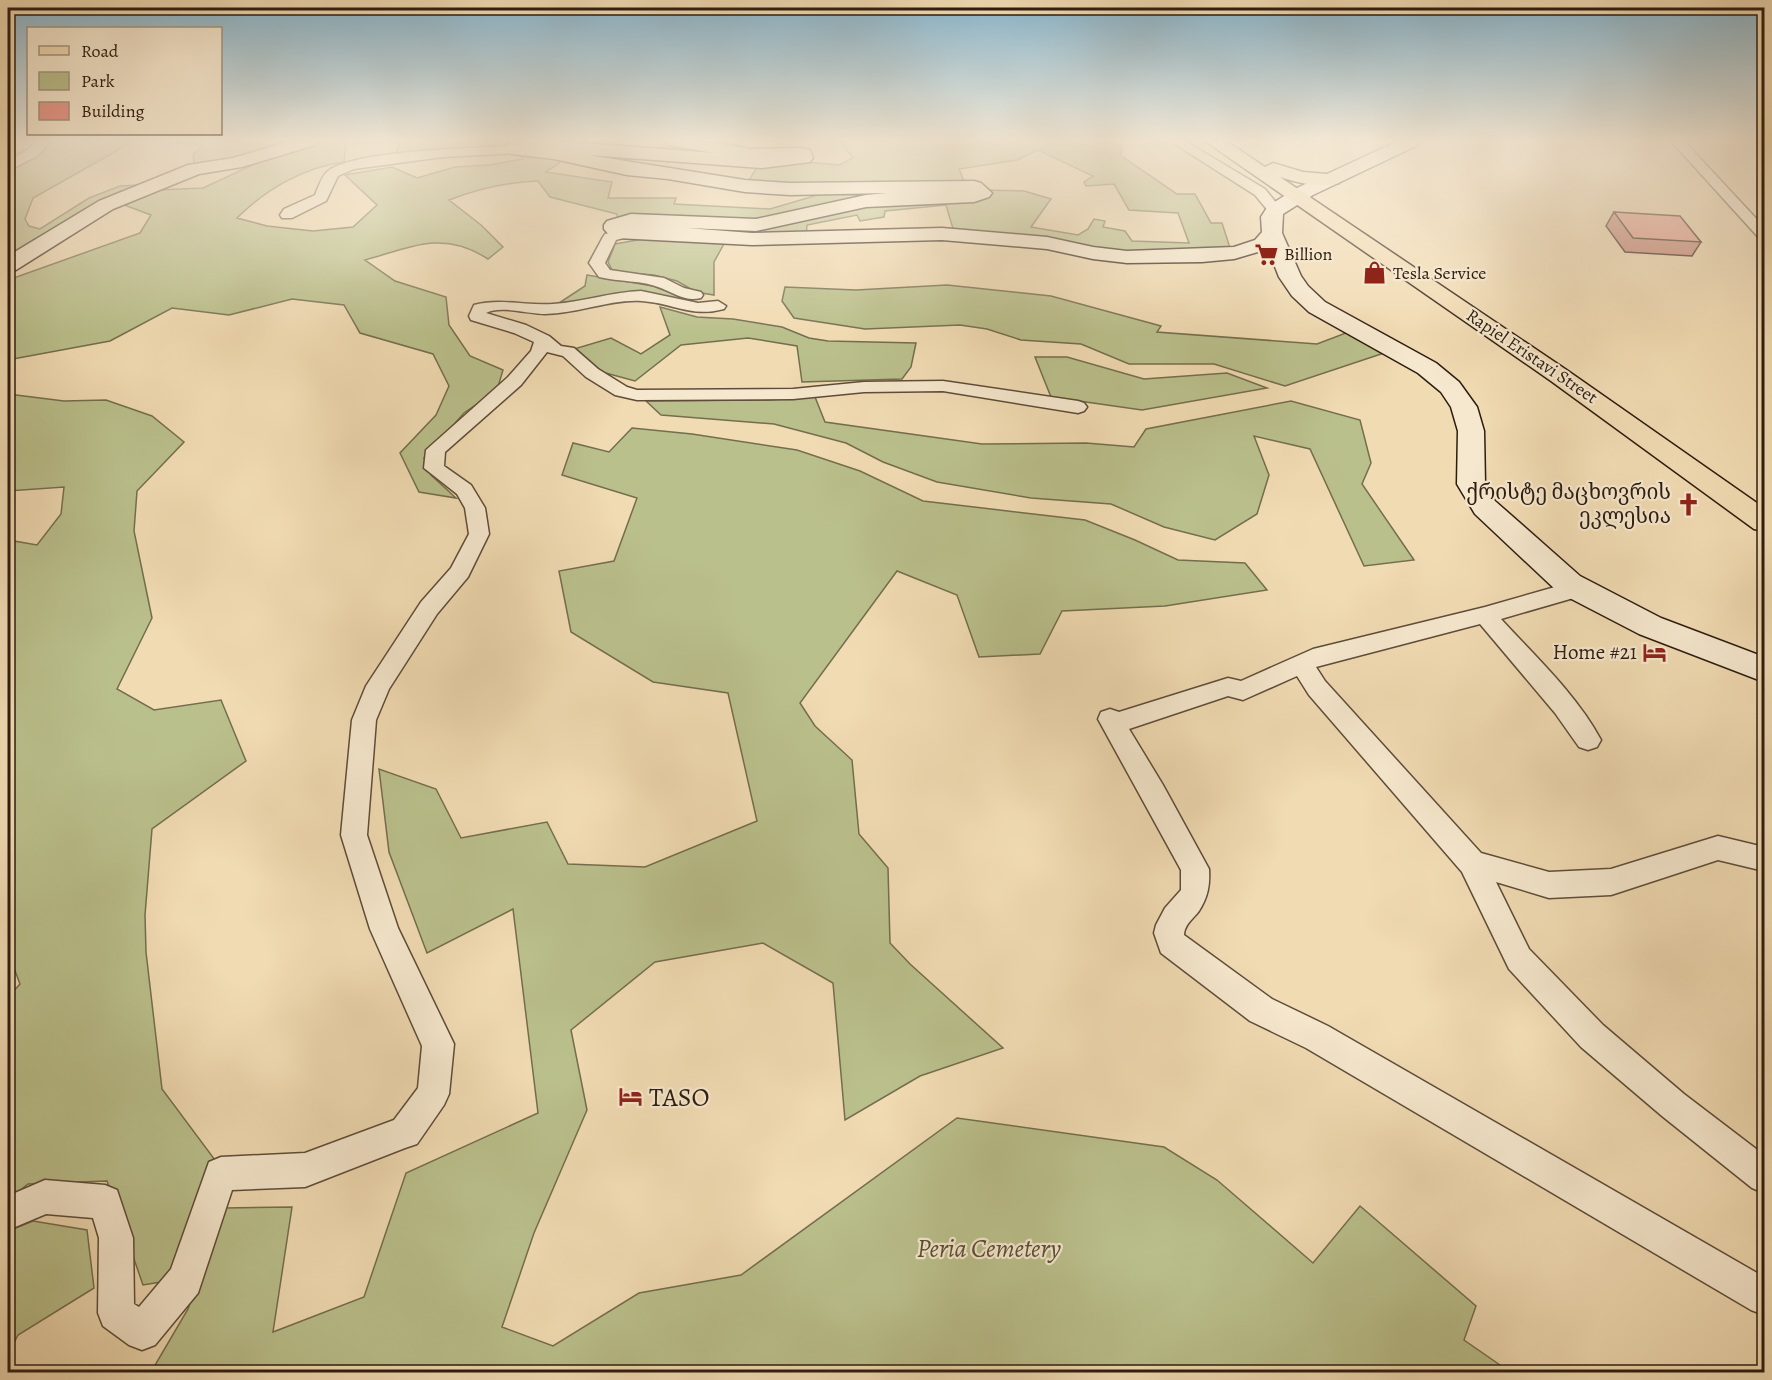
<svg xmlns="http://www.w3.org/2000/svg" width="1772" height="1380" font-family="Alegreya,'Noto Serif Georgian',serif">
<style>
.green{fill:#bac08c;stroke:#746e4e;stroke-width:1.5;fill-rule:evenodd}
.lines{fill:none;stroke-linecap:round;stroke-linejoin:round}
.street-casing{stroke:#5e4c39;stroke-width:3}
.secondary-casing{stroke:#2d1c10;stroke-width:3}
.primary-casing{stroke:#2d1c10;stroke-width:3}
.street{fill:#f6e8ce;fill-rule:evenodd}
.secondary{fill:#f6e8ce;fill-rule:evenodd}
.primary{fill:#f1dbb3;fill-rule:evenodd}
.wall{fill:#c8857a;stroke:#2d1c10;stroke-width:1.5}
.building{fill:#e89b8e;stroke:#2d1c10;stroke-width:1.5}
.labels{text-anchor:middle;stroke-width:4.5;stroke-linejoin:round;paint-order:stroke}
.far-poi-label{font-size:18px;fill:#2d1c10;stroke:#f6e8ce;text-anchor:start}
.far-street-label{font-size:18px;fill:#2d1c10;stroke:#f6e8ce}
.poi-label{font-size:21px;fill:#2d1c10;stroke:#f6e8ce;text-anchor:end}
.near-poi-label{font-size:26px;fill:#2d1c10;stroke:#f6e8ce;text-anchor:start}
.near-park-label{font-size:26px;font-style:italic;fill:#574d35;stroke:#f6e8ce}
</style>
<rect width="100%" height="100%" fill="#f1dbb3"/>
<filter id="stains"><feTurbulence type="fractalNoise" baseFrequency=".00333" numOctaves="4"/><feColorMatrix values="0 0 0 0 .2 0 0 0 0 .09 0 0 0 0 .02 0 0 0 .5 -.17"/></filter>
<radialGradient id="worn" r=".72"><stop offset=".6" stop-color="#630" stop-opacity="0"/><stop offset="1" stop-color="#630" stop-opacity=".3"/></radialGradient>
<g class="green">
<polygon points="44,141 134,141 33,198 25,219 29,226 40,229 89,198 120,186 159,184 80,220 8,265 8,152 32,153"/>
<polygon points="150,141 309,141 195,169 193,155 202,145"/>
<path d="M328,141H519L499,145L396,155L399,142L346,144L344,162C304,167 265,190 237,218L267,226L313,231L353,227L377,205L345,175L392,167L417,178L455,167L489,165L522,159L532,141H575L565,146L568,157L546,172L612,182L608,198H676L674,204L770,209L838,189L745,186L760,163L648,154L668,141H743L732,150L797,161L839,165L853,158L840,141H1107L1122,147L1120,155L1177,194H1195L1211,223H1222L1230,248L1130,254L954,232L946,205L885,211L884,217L860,221L857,215L807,225L806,237L752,239L619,222L617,214L550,197L538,181C508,182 478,189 449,200L481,225L503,247L488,259C443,230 412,247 365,260L395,281L446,297L449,325L470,356L503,370L497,390L464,413L424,458L431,475L456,498L419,492L400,453L436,415L449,386L433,354L360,333L344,305L292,299L229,315L172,308L110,341L13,359L8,357V280L140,233L151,215L124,205L157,190L203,188L283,151ZM1038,150L1093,176L1084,182L1086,186L1114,184L1129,210L1178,213L1189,243L1132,241L1125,231L1103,227L1105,221L1094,219L1088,229L1078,235L1031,227L1051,199L1024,191L980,190L966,186L959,169L1017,160Z"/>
<polygon points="643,239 725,242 714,262 714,295 696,292 677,281 654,275 613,272 608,262 615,244"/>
<polygon points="587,275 653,286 700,304 608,295 556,305 585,286"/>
<polygon points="947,285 1051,296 1161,326 1157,332 1317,344 1351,331 1387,352 1285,386 1214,364 1129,364 1081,344 1021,340 987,329 960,325 865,329 794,318 782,301 785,287 856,290"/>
<polygon points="660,307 697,317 733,319 782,327 809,338 828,341 916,343 911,367 902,379 802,382 797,346 748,338 681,345 635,381 602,372 574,349 611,338 641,354 670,335"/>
<polygon points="1035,357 1067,357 1144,379 1227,373 1267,388 1142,410 1051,397"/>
<polygon points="8,394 64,401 106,400 152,416 184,442 137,491 134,531 152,618 117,689 154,710 221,700 246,761 152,829 145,915 146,952 162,1089 218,1164 167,1281 143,1285 107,1181 28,1184 8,1200 8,997 20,984 8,952 8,540 37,545 61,514 64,487 8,491"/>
<polygon points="815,397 825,422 982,444 1086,443 1134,447 1146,429 1291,401 1360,420 1371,463 1362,484 1414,560 1364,566 1310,449 1254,436 1269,475 1257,514 1215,540 1164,527 1111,504 1031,498 937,482 883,462 846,443 774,424 661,415 646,401 767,400"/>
<polygon points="632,428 692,434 797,450 860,471 923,501 1085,520 1135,540 1178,560 1245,563 1267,590 1165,606 1062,611 1040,654 979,657 957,595 897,571 800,703 815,726 852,760 859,834 888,868 890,943 910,964 1003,1048 920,1076 845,1120 833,983 763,943 655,962 571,1030 587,1110 534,1233 502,1327 553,1346 639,1293 741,1275 957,1118 1164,1147 1217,1180 1313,1263 1360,1206 1476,1306 1464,1340 1510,1372 151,1372 188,1309 224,1208 292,1207 273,1332 364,1297 406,1173 538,1113 513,909 427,953 389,852 379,769 436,789 461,838 547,822 568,864 645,867 757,821 728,693 653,682 571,632 559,571 614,561 637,498 562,475 573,443 609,452"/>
<polygon points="33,1221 87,1230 94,1288 18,1335 8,1355 8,1231"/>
</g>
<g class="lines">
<defs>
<g id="street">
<polygon points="37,141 51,141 37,156 8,171 8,162 27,150"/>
<polygon points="1170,141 1185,141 1265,189 1282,210 1275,214 1270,213 1255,195"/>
<polygon points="1671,141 1684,141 1764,227 1764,239 1759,238"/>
<path d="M517,146L524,150L522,153L443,157L354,169L338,176L326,201L292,218H282L280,215L284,209L315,195C318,188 322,175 328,171C355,150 479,148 517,146Z"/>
<path d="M626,229L633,233L631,236L616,240L605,263L610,270L664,278L684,288L701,292L703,295L701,298C685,302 674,293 661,288C642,280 619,282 599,277L589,263L603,237L605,234Z"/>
<path d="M641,291L698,303L718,301L726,306L724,309C691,318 673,303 642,301C609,299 578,314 545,314C529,314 500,305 486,313L526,325L549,336L561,346L574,348L598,369L627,387L637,390L793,389L864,382L943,381L1078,401L1084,403L1087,407L1084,411L1078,413L943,391L864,392L793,399L637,400L615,395L586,377L563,356L547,352L521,385L445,452L444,466L471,485L485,508L489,534L468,577L437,614L389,689L376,720L367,835L398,928L454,1044L449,1094L444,1105L417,1144L405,1148L305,1187L232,1190L198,1293L155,1345L142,1350L129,1345L103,1326L98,1313L99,1238L93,1218L46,1214L8,1230V1196L45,1180L105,1185L117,1190L133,1238L134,1304L139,1307L171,1269L209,1162L221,1157L305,1153L394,1120L418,1088L422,1046L370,929L341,835L352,720L366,686L421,602L451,568L469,534L465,508L457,494L424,468L426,450L508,377L531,351L534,342L514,333L471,320L469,316L474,305C501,298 526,306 553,304C583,302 611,292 641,291Z"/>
<path d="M1576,581L1584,583L1587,589L1584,595L1501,619C1535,656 1577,695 1601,740L1597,747L1588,750L1579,747L1555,713L1480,624L1316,667L1325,681L1481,853L1549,872L1611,869L1718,836L1764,847V871L1718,860L1611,895L1549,898L1496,882L1529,949L1603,1025L1684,1094L1764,1155V1193L1752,1188L1662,1116L1581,1047L1509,969L1462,872L1309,695L1297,676L1243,700L1228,696L1129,729L1163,785L1209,869C1210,885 1208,897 1199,911C1193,919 1184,925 1184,935L1272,999L1328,1026L1764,1277V1315L1751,1310L1306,1048L1250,1021L1161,953L1154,933L1156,925L1165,908L1181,890V870L1098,719L1101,712L1110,709L1119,712L1228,678L1241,681L1313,649L1485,607Z"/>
</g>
<g id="secondary">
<polygon points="291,141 318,141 315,145 242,167 199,174 113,209 16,270 8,271 8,256 99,201 188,165 233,158"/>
<polygon points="513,141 559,141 714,153 669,145 666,141 705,141 750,149 800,148 810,150 813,158 810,162 761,168 588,155 745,180 790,183 974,181 981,183 992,193 989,197 974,202 866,207 756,231 687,228 752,233 942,228 1047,237 1093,247 1127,251 1234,247 1255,240 1262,232 1261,217 1268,206 1299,187 1398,141 1421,141 1418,145 1313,195 1283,214 1282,233 1301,276 1308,286 1325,302 1436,363 1459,382 1477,407 1484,431 1485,484 1495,501 1580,576 1661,618 1764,657 1764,682 1639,634 1558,592 1475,514 1457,484 1458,431 1451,407 1441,392 1418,373 1309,312 1292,296 1279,277 1268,249 1234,259 1202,262 1127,263 1093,259 1047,249 942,240 752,245 617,238 610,236 604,229 604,225 607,221 631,214 756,219 866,195 887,193 790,195 745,192 668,179 627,175 554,159 511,154 506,146"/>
</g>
<path id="primary" d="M1205,141H1226L1265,167L1273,163L1303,172L1339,175L1341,179L1339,183C1320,188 1298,183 1280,177L1568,371L1764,508V531L1754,529L1551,381Z"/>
</defs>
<use href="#street" class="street-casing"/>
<use href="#secondary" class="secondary-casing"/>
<use href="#primary" class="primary-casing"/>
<use href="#street" class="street"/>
<use href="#secondary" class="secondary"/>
<use href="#primary" class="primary"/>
</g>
<polygon class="wall" points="1614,212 1701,242 1692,256 1625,252 1606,226"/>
<polygon class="building" points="1614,212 1680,216 1701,242 1633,238"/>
<linearGradient id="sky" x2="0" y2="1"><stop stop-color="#89b7d0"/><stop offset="0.42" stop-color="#f9efdd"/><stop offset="1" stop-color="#f9efdd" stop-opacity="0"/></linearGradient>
<rect width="1772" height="334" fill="url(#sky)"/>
<defs>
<symbol id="supermarket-bare" viewBox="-9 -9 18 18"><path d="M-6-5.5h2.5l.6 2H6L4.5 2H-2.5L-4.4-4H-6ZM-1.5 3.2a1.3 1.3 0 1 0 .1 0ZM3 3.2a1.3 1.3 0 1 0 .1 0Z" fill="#8f2418" stroke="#f6e8ce" stroke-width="2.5" paint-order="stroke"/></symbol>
<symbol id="shop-bare" viewBox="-9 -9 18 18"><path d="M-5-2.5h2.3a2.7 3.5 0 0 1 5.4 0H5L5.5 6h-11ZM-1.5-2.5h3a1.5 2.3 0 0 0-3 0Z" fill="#8f2418" stroke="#f6e8ce" stroke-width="2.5" paint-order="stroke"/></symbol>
<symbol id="church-bare" viewBox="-9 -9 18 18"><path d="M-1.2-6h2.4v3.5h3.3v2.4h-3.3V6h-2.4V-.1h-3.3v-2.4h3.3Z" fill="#8f2418" stroke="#f6e8ce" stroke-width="2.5" paint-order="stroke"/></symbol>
<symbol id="hotel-bare" viewBox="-9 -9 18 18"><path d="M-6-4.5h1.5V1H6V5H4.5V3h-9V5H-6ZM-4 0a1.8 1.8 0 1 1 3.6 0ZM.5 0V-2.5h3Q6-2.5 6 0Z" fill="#8f2418" stroke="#f6e8ce" stroke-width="2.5" paint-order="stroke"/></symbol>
</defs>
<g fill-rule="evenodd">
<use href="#supermarket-bare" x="1250" y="238" width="33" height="33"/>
<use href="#shop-bare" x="1358" y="256" width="33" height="33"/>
<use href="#church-bare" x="1672" y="488" width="33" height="33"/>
<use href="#hotel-bare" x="1638" y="636" width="33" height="33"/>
<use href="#hotel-bare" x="614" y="1080" width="33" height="33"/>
</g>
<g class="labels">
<g class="far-poi-label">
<text x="1284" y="260">Billion</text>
<text x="1393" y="279">Tesla Service</text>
</g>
<g class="far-street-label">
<text transform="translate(1532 356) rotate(34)" y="6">Rapiel Eristavi Street</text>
</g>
<g class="poi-label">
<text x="1671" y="499">ქრისტე მაცხოვრის<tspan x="1671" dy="24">ეკლესია</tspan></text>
<text x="1637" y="659">Home #21</text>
</g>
<g class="near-poi-label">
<text x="649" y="1106">TASO</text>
</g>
<g class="near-park-label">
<text x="989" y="1257">Peria Cemetery</text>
</g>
</g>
<rect width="1772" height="1380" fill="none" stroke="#f1dbb3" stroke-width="30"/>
<rect x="9" y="9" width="1754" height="1362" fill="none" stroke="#2d1c10" stroke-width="3"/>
<rect x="15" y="15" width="1742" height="1350" fill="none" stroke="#2d1c10" stroke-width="1.5"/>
<rect x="27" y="27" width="195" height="108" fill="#f6e8ce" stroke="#a69682" stroke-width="1.5"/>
<rect x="39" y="46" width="30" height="9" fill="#f1dbb3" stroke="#a69682" stroke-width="1.5"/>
<text x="81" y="57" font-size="18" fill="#2d1c10">Road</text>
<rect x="39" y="72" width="30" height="18" fill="#bac08c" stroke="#a69682" stroke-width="1.5"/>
<text x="81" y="87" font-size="18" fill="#2d1c10">Park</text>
<rect x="39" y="102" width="30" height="18" fill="#e89b8e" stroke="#a69682" stroke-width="1.5"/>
<text x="81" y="117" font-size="18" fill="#2d1c10">Building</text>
<rect width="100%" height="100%" filter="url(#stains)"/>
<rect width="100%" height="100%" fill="url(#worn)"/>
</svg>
